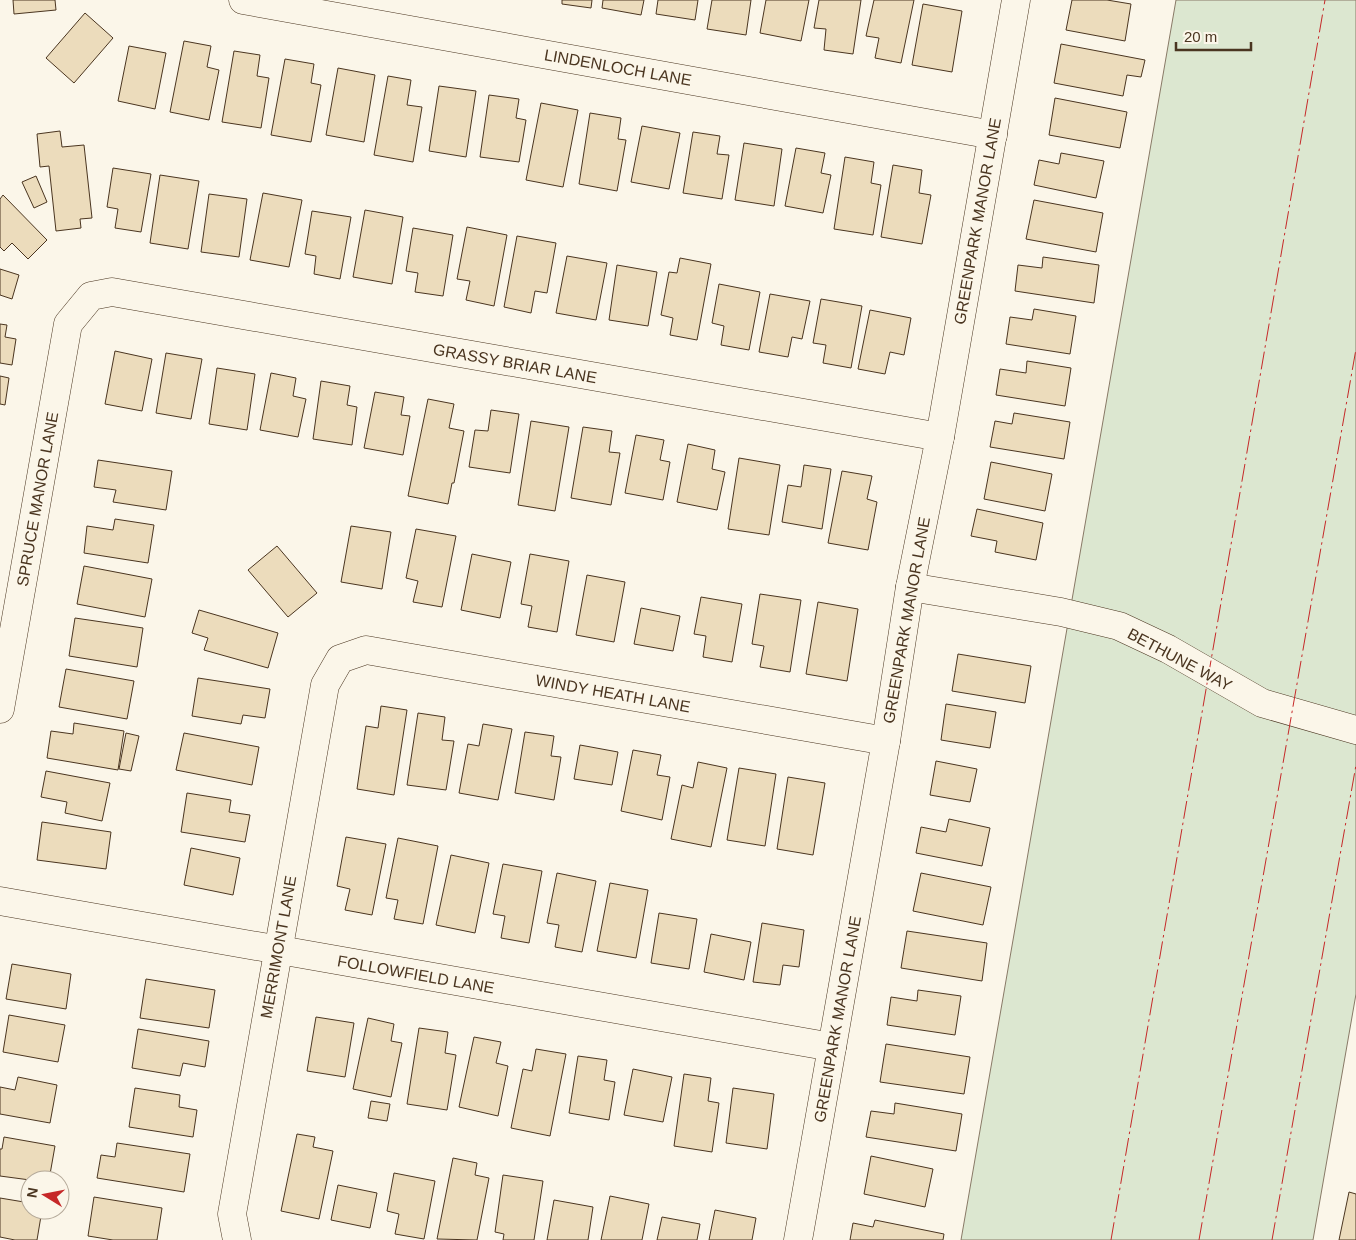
<svg xmlns="http://www.w3.org/2000/svg" width="1356" height="1240" font-family="Arial,sans-serif">
<style>
.green{fill:#dce7d0;stroke:#887966}
.building{fill:#ecdcbc;stroke:#4a3520}
.lines{fill:none;stroke-linecap:round;stroke-linejoin:round}
.minor-casing{stroke:#4a3520;stroke-width:29}
.minor{stroke:#fbf6e9;stroke-width:28}
.power{stroke:#c62828;stroke-width:1;stroke-dasharray:18 4 2.5 4;stroke-linecap:butt}
.labels{text-anchor:middle;stroke-width:4;stroke-linejoin:round;paint-order:stroke}
.street-label{font-size:16px;fill:#4a3520;stroke:#fbf6e9}
</style>
<rect width="100%" height="100%" fill="#fbf6e9"/>
<polygon class="green" points="1176,0 1356,0 1356,994 1313,1240 961,1240"/>
<g class="building">
<polygon points="13,0 55,0 56,10 14,14"/>
<polygon points="562,0 592,0 591,8 562,4"/>
<polygon points="603,0 644,0 641,15 602,8"/>
<polygon points="658,0 698,0 695,20 656,14"/>
<polygon points="712,0 751,0 746,35 707,29"/>
<polygon points="766,0 809,0 801,41 760,33"/>
<polygon points="819,0 861,0 853,54 824,50 826,29 814,28"/>
<polygon points="874,0 914,0 901,63 875,58 879,38 866,36"/>
<polygon points="1072,0 1107,0 1131,4 1125,41 1066,30"/>
<polygon points="923,4 962,11 952,72 912,65"/>
<polygon points="85,13 113,38 74,83 46,58"/>
<polygon points="184,41 211,46 207,67 219,70 209,120 170,112"/>
<polygon points="1061,44 1145,60 1141,77 1127,75 1123,96 1054,83"/>
<polygon points="129,46 166,53 155,109 118,101"/>
<polygon points="234,51 260,55 257,76 269,78 261,128 222,122"/>
<polygon points="285,59 314,64 311,83 321,85 311,142 271,135"/>
<polygon points="338,68 375,75 364,142 326,135"/>
<polygon points="388,76 411,80 407,105 422,107 413,162 374,155"/>
<polygon points="439,86 476,91 466,157 429,151"/>
<polygon points="489,95 519,99 516,118 526,120 519,162 480,157"/>
<polygon points="1055,98 1127,112 1120,148 1049,135"/>
<polygon points="541,103 578,110 563,187 526,180"/>
<polygon points="590,113 621,118 618,139 626,140 617,191 579,184"/>
<polygon points="642,126 680,133 669,189 631,182"/>
<polygon points="60,131 62,147 84,145 92,218 80,219 81,228 56,231 49,166 40,167 37,134"/>
<polygon points="693,132 720,136 717,154 729,155 722,199 683,193"/>
<polygon points="744,143 782,149 774,206 735,200"/>
<polygon points="796,148 825,153 821,173 831,175 823,213 785,206"/>
<polygon points="1061,153 1104,161 1096,198 1034,185 1039,160 1059,164"/>
<polygon points="845,157 874,162 871,183 881,185 873,235 834,229"/>
<polygon points="893,165 922,170 919,193 931,195 922,244 881,237"/>
<polygon points="113,168 151,174 141,232 115,228 118,209 107,207"/>
<polygon points="160,175 199,181 188,249 150,243"/>
<polygon points="36,176 47,202 34,208 22,182"/>
<polygon points="263,193 302,200 289,267 250,260"/>
<polygon points="209,194 247,199 239,257 201,252"/>
<polygon points="3,195 47,240 28,259 12,243 4,251 0,247 0,199"/>
<polygon points="1034,200 1103,213 1096,252 1026,239"/>
<polygon points="365,210 403,217 392,284 353,277"/>
<polygon points="312,211 351,217 340,279 314,274 316,256 305,254"/>
<polygon points="467,227 507,235 494,306 466,300 470,281 457,279"/>
<polygon points="413,228 453,235 443,296 415,292 418,273 406,271"/>
<polygon points="517,236 556,243 547,293 535,291 531,313 504,307"/>
<polygon points="567,256 607,263 596,320 556,313"/>
<polygon points="1043,257 1099,265 1094,303 1015,291 1018,265 1042,268"/>
<polygon points="680,258 711,264 697,340 670,335 673,318 661,315 669,272 677,273"/>
<polygon points="617,265 657,272 648,326 609,320"/>
<polygon points="0,269 19,275 12,299 0,295"/>
<polygon points="719,284 760,292 749,350 721,345 724,326 712,323"/>
<polygon points="770,294 810,301 802,339 792,337 788,357 759,352"/>
<polygon points="821,299 862,306 851,368 823,363 826,345 813,343"/>
<polygon points="1034,309 1076,316 1070,354 1006,344 1010,317 1032,320"/>
<polygon points="870,310 911,318 904,355 890,352 885,374 858,369"/>
<polygon points="0,324 7,325 5,337 16,339 12,365 0,363"/>
<polygon points="115,351 152,359 142,411 105,404"/>
<polygon points="166,353 202,359 191,419 156,413"/>
<polygon points="1027,361 1071,368 1065,406 996,395 1000,369 1026,373"/>
<polygon points="217,368 255,374 247,430 209,424"/>
<polygon points="271,373 296,378 293,396 306,399 298,437 260,430"/>
<polygon points="0,376 9,378 5,405 0,404"/>
<polygon points="321,381 350,386 347,405 357,407 352,445 313,439"/>
<polygon points="375,392 404,397 401,415 410,416 403,455 364,448"/>
<polygon points="428,399 454,404 449,428 464,431 454,483 452,483 448,504 408,496"/>
<polygon points="491,410 519,414 510,473 469,467 475,430 488,431"/>
<polygon points="1014,413 1070,422 1064,459 990,447 995,421 1012,424"/>
<polygon points="531,421 569,427 555,511 518,505"/>
<polygon points="583,427 612,431 609,452 620,453 611,505 571,498"/>
<polygon points="636,435 664,440 660,460 670,462 663,500 625,493"/>
<polygon points="688,444 715,450 712,469 725,472 717,510 677,502"/>
<polygon points="739,458 780,465 769,535 728,529"/>
<polygon points="98,460 172,471 166,510 113,502 116,490 94,487"/>
<polygon points="991,462 1052,474 1045,511 984,499"/>
<polygon points="804,465 831,469 822,529 782,522 788,485 801,487"/>
<polygon points="842,471 872,476 867,499 877,502 868,550 828,543"/>
<polygon points="977,509 1043,523 1036,560 995,552 997,541 971,536"/>
<polygon points="115,519 154,525 148,563 84,553 87,526 113,530"/>
<polygon points="351,526 391,532 382,589 341,582"/>
<polygon points="416,529 456,536 442,607 413,602 418,581 406,578"/>
<polygon points="277,546 317,593 288,617 248,570"/>
<polygon points="472,554 511,562 500,618 461,610"/>
<polygon points="530,554 569,561 557,632 528,627 532,606 521,604"/>
<polygon points="84,566 152,579 145,617 77,604"/>
<polygon points="587,575 625,582 614,642 576,635"/>
<polygon points="760,594 801,600 790,672 760,667 764,646 752,644"/>
<polygon points="701,597 742,604 732,662 703,657 706,636 694,634"/>
<polygon points="818,602 858,609 847,681 806,674"/>
<polygon points="641,608 680,616 673,651 634,644"/>
<polygon points="199,610 278,633 268,668 204,650 208,638 192,633"/>
<polygon points="75,618 143,628 137,667 69,656"/>
<polygon points="958,654 1031,666 1025,703 952,691"/>
<polygon points="66,669 134,681 127,719 59,707"/>
<polygon points="198,678 270,689 265,718 243,715 241,724 192,716"/>
<polygon points="946,704 996,712 990,748 941,740"/>
<polygon points="381,706 407,710 394,795 357,789 366,726 378,728"/>
<polygon points="418,713 445,717 442,740 454,741 446,790 407,785"/>
<polygon points="74,723 124,731 118,770 47,758 51,731 73,734"/>
<polygon points="483,724 512,729 498,800 459,793 468,744 479,746"/>
<polygon points="525,732 554,736 551,756 561,757 554,800 515,793"/>
<polygon points="126,733 139,736 131,771 119,769"/>
<polygon points="184,733 259,747 252,785 176,770"/>
<polygon points="580,745 618,752 612,785 574,779"/>
<polygon points="633,750 661,755 657,775 670,777 662,820 621,811"/>
<polygon points="936,761 977,769 970,802 930,795"/>
<polygon points="698,762 727,768 711,847 671,839 682,785 693,788"/>
<polygon points="739,768 776,774 765,846 727,840"/>
<polygon points="46,771 110,783 102,821 65,813 67,802 41,797"/>
<polygon points="788,777 825,783 813,855 777,849"/>
<polygon points="187,793 231,800 229,812 250,815 245,842 181,832"/>
<polygon points="949,819 990,828 982,866 916,853 921,827 946,832"/>
<polygon points="42,822 111,832 106,869 37,860"/>
<polygon points="346,837 386,844 372,915 345,910 350,889 337,886"/>
<polygon points="398,838 438,846 423,924 394,919 398,900 386,898"/>
<polygon points="191,848 240,858 233,895 184,885"/>
<polygon points="451,855 489,863 475,933 436,925"/>
<polygon points="503,864 542,871 529,943 501,938 505,916 493,914"/>
<polygon points="557,873 596,881 582,952 555,947 559,925 547,923"/>
<polygon points="921,873 991,887 983,925 913,911"/>
<polygon points="610,883 648,890 636,958 597,951"/>
<polygon points="659,913 697,919 689,969 651,963"/>
<polygon points="762,923 804,930 799,967 783,965 780,985 753,982"/>
<polygon points="907,931 987,943 982,981 901,968"/>
<polygon points="711,934 751,942 744,980 704,972"/>
<polygon points="12,964 71,974 66,1009 6,999"/>
<polygon points="146,979 215,990 209,1028 140,1018"/>
<polygon points="918,990 961,996 955,1035 887,1025 891,997 917,1001"/>
<polygon points="9,1015 65,1025 58,1062 3,1052"/>
<polygon points="316,1017 354,1023 345,1077 307,1071"/>
<polygon points="368,1018 394,1024 391,1041 402,1043 391,1097 353,1089"/>
<polygon points="419,1028 448,1032 445,1053 456,1055 447,1110 407,1104"/>
<polygon points="138,1029 209,1041 205,1067 183,1063 180,1076 132,1068"/>
<polygon points="474,1037 501,1042 496,1063 508,1066 498,1116 459,1107"/>
<polygon points="886,1044 970,1057 964,1094 880,1082"/>
<polygon points="536,1049 566,1054 550,1136 511,1128 523,1069 532,1071"/>
<polygon points="578,1056 607,1060 604,1080 615,1082 609,1120 569,1113"/>
<polygon points="633,1069 672,1077 663,1122 624,1115"/>
<polygon points="684,1074 711,1078 708,1101 719,1103 712,1152 674,1146"/>
<polygon points="18,1077 57,1085 50,1123 0,1114 0,1087 15,1090"/>
<polygon points="135,1088 180,1095 179,1107 197,1110 193,1137 129,1127"/>
<polygon points="733,1088 774,1094 767,1149 726,1143"/>
<polygon points="371,1101 390,1104 387,1121 368,1118"/>
<polygon points="895,1103 962,1114 956,1151 866,1137 871,1111 894,1114"/>
<polygon points="297,1134 315,1137 313,1147 333,1151 319,1219 281,1211"/>
<polygon points="4,1137 55,1146 49,1180 30,1180 0,1176 0,1149 2,1149"/>
<polygon points="117,1143 190,1154 184,1192 97,1178 101,1155 115,1157"/>
<polygon points="871,1156 933,1169 925,1207 864,1194"/>
<polygon points="453,1158 477,1163 475,1175 489,1178 477,1240 437,1239"/>
<polygon points="394,1173 435,1181 424,1239 395,1234 399,1214 387,1211"/>
<polygon points="503,1175 543,1181 534,1240 503,1240 504,1234 495,1232"/>
<polygon points="338,1185 377,1193 370,1228 331,1220"/>
<polygon points="1349,1192 1356,1194 1356,1240 1339,1240"/>
<polygon points="610,1196 649,1204 642,1240 601,1240"/>
<polygon points="94,1197 162,1208 157,1240 113,1240 88,1236"/>
<polygon points="0,1198 30,1203 30,1210 42,1210 37,1240 15,1240 0,1237"/>
<polygon points="554,1200 593,1207 588,1240 547,1240"/>
<polygon points="715,1210 756,1218 752,1240 709,1240"/>
<polygon points="662,1217 700,1224 697,1240 657,1240"/>
<polygon points="875,1220 944,1234 943,1240 850,1240 853,1223 873,1227"/>
</g>
<g class="lines">
<defs>
<g id="minor">
<polyline points="243,0 993,135"/>
<polyline points="910,587 1061,612 1119,626 1168,649 1262,703 1356,730"/>
<polyline points="0,709 68,324 91,296 112,292 940,437"/>
<polyline points="0,901 832,1047"/>
<polyline points="237,1240 232,1214 325,685 340,659 366,650 886,741"/>
<polyline points="798,1240 886,741 910,587 940,437 1016,0"/>
</g>
</defs>
<use href="#minor" class="minor-casing"/>
<use href="#minor" class="minor"/>
<g class="power">
<polyline points="1111,1240 1325,0"/>
<polyline points="1199,1240 1356,349"/>
<polyline points="1272,1240 1356,765"/>
</g>
</g>
<g class="labels">
<g class="street-label">
<text transform="translate(618 67) rotate(10)" y="6">LINDENLOCH LANE</text>
<text transform="translate(977 221) rotate(-80)" y="6">GREENPARK MANOR LANE</text>
<text transform="translate(515 363) rotate(10)" y="6">GRASSY BRIAR LANE</text>
<text transform="translate(37 499) rotate(-80)" y="6">SPRUCE MANOR LANE</text>
<text transform="translate(906 620) rotate(-80)" y="6">GREENPARK MANOR LANE</text>
<text transform="translate(1180 659) rotate(28)" y="6">BETHUNE WAY</text>
<text transform="translate(613 693) rotate(10)" y="6">WINDY HEATH LANE</text>
<text transform="translate(278 947) rotate(-80)" y="6">MERRIMONT LANE</text>
<text transform="translate(416 974) rotate(10)" y="6">FOLLOWFIELD LANE</text>
<text transform="translate(837 1019) rotate(-80)" y="6">GREENPARK MANOR LANE</text>
</g>
</g>
<g transform="translate(45 1195) rotate(280)"><circle r="24" fill="#fbf6e9" stroke="#b4a999"/>
<path d="M0-4L9 19L0 12L-9 19Z" fill="#c62828"/>
<text y="-8" font-size="14" font-weight="bold" text-anchor="middle" fill="#4a3520">N</text>
</g>
<path d="M1176 42v8h75v-8" fill="none" stroke="#4a3520" stroke-width="2.5"/>
<text x="1184" y="42" font-size="15" fill="#4a3520" stroke="#fbf6e9" stroke-width="4" paint-order="stroke">20 m</text>
</svg>
